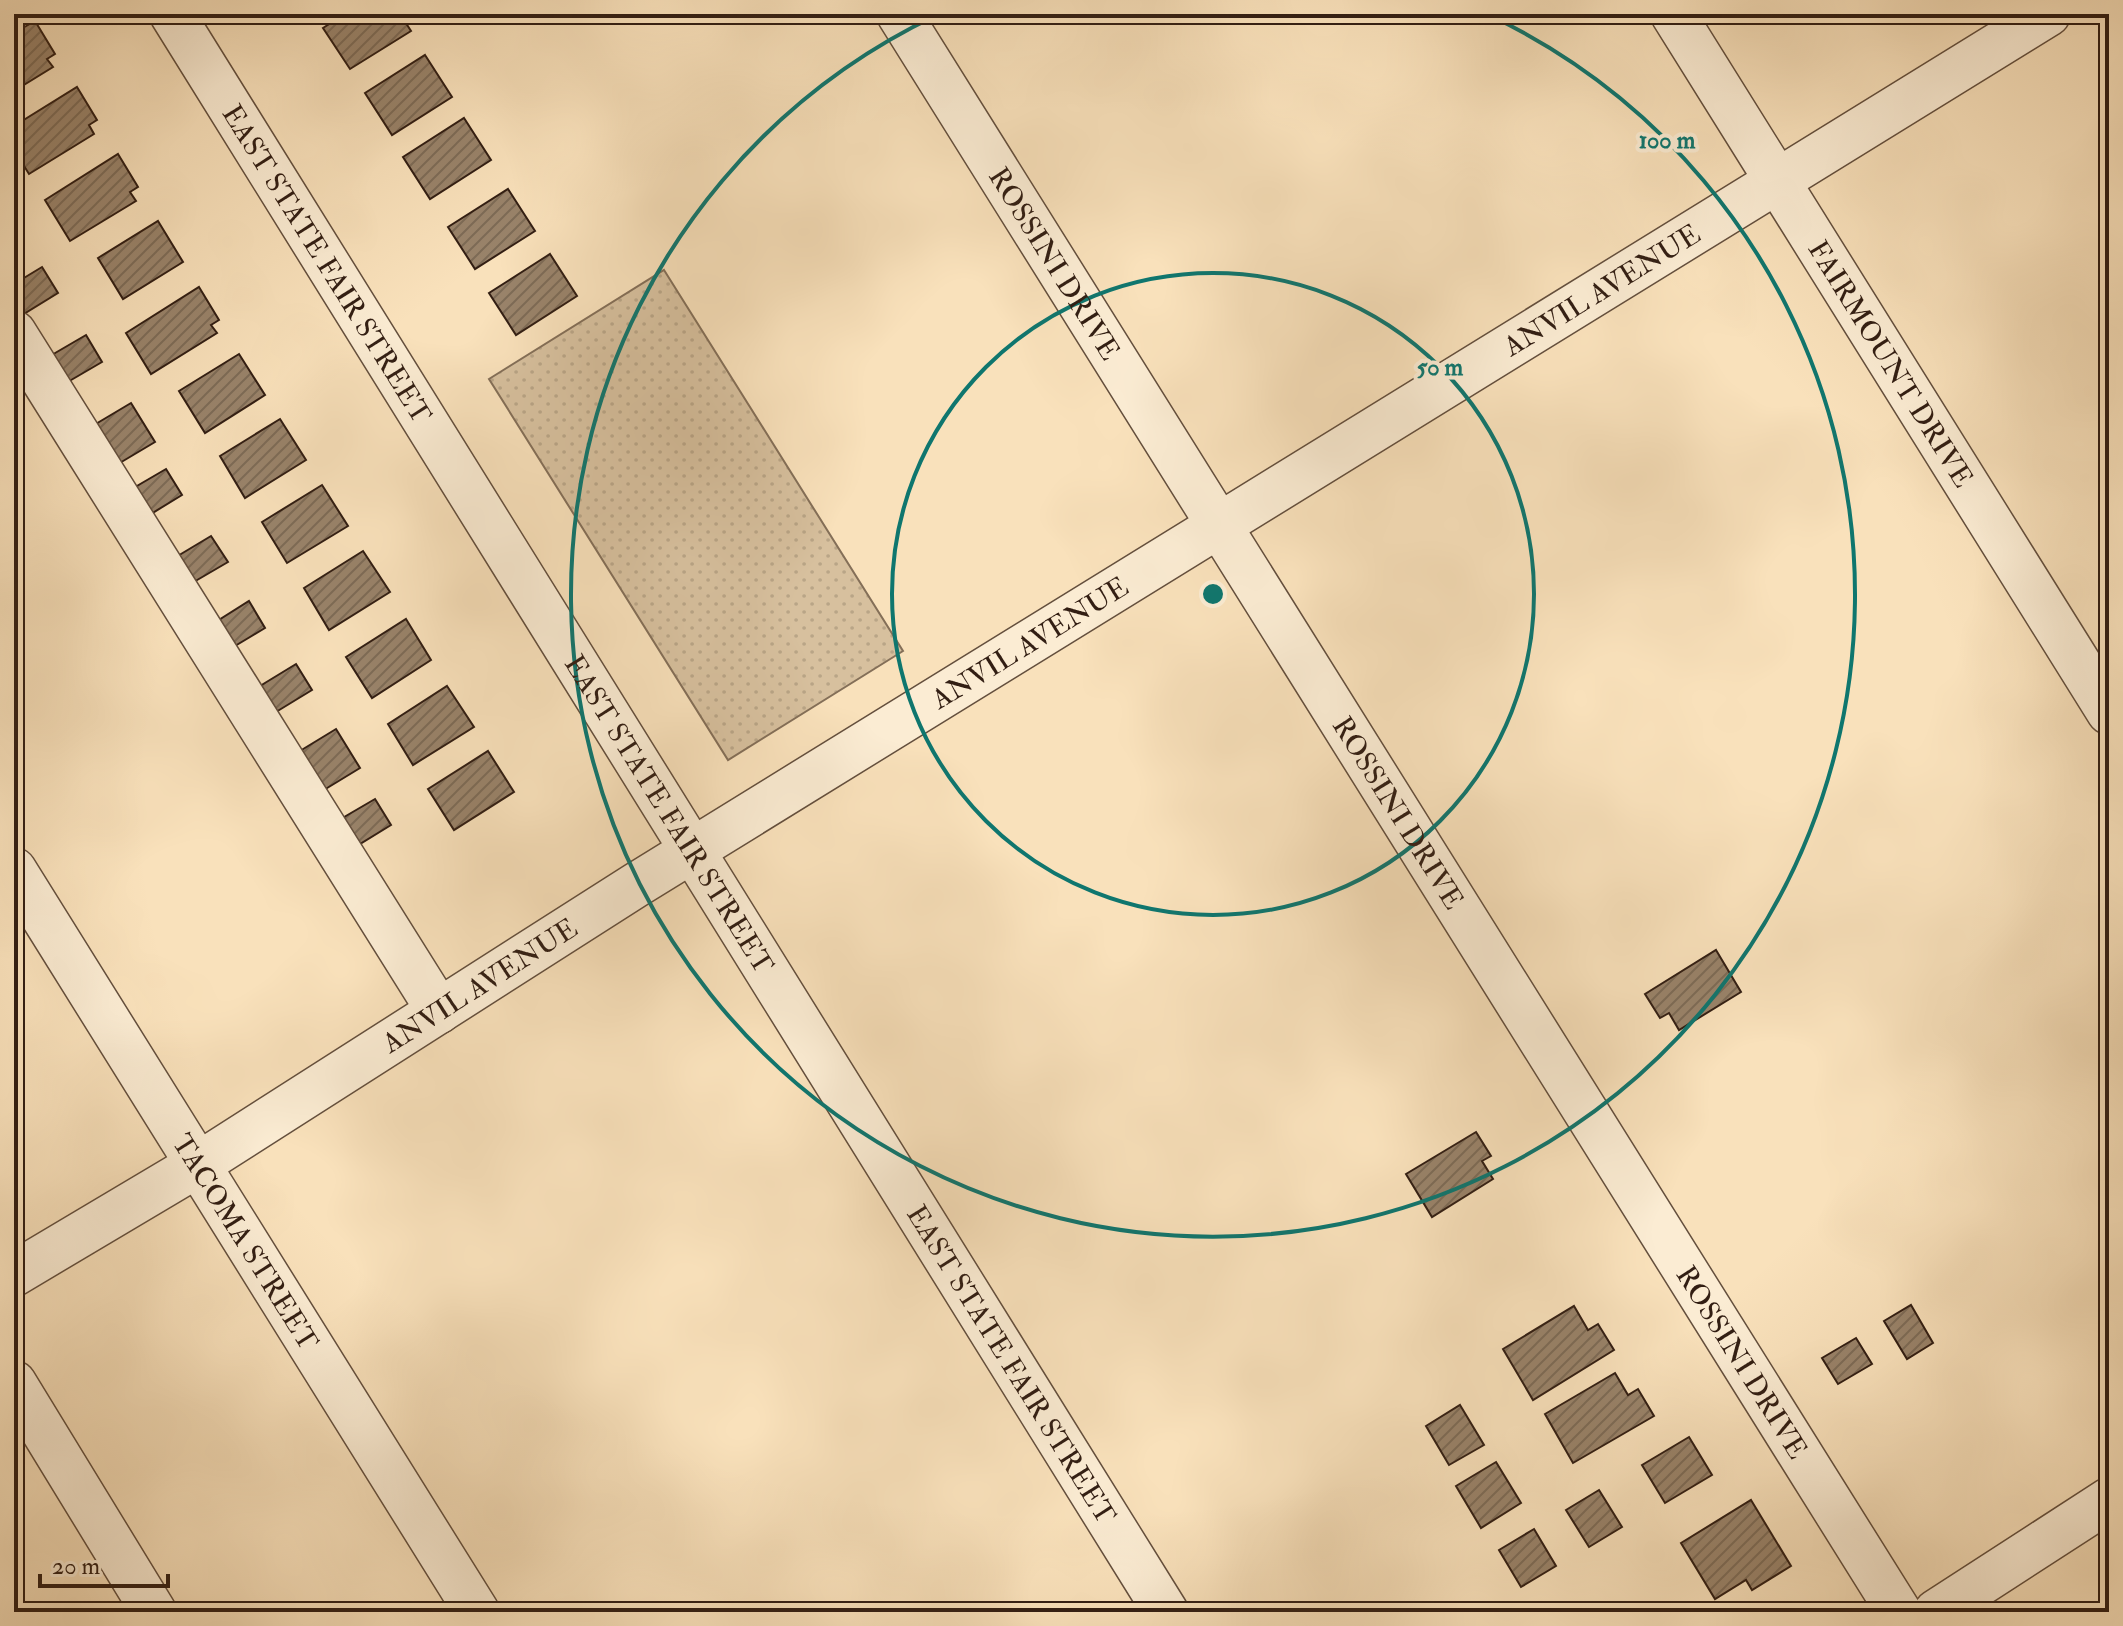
<svg xmlns="http://www.w3.org/2000/svg" width="2123" height="1626" font-family="'IM FELL Double Pica',serif">
<style>
.green{fill:url(#green-dots);stroke:#846f58;stroke-width:2}
.building{fill:url(#building-hatch);stroke:#321e13;stroke-width:2}
.lines{fill:none;stroke-linecap:round;stroke-linejoin:round}
.minor-casing{stroke:#644f3d;stroke-width:47}
.minor{stroke:#fbecd3;stroke-width:44}
.ring{fill:none;stroke:#0f766e;stroke-width:4}
.labels{text-anchor:middle;stroke-width:8;stroke-linejoin:round;paint-order:stroke}
.street-label{font-size:28px;fill:#321e13;stroke:#fbecd3}
.centre{fill:#0f766e;stroke:#fbecd3;stroke-width:4}
.ring-label{font-size:24px;text-anchor:middle;font-weight:bold;fill:#0f766e;stroke:#fbecd3;stroke-width:8;stroke-linejoin:round;paint-order:stroke}
</style>
<defs>
<pattern id="green-dots" width="8" height="8" patternUnits="userSpaceOnUse" patternTransform="scale(2)"><rect width="8" height="8" fill="#d7c09e"/><path d="M2 2h.1M6 6h.1" fill="none" stroke="#b9a587" stroke-width="1.8" stroke-linecap="round"/></pattern>
<pattern id="building-hatch" width="6" height="6" patternUnits="userSpaceOnUse" patternTransform="scale(2)"><rect width="6" height="6" fill="#99836a"/><path d="M-1 1l2-2M0 6l6-6M5 7l2-2" fill="none" stroke="#7d6b56"/></pattern>
</defs>
<rect width="100%" height="100%" fill="#f9e1bb"/>
<filter id="stains"><feTurbulence type="fractalNoise" baseFrequency=".0025" numOctaves="4"/><feColorMatrix values="0 0 0 0 .2 0 0 0 0 .09 0 0 0 0 .02 0 0 0 .5 -.17"/></filter>
<radialGradient id="worn" r=".72"><stop offset=".6" stop-color="#630" stop-opacity="0"/><stop offset="1" stop-color="#630" stop-opacity=".3"/></radialGradient>
<polygon class="green" points="664,270 903,651 728,760 489,379"/>
<g class="building">
<polygon points="345,14 400,14 411,31 350,69 323,28"/>
<polygon points="35,21 55,54 47,59 53,67 14,91 14,33"/>
<polygon points="425,55 452,97 392,135 365,93"/>
<polygon points="77,87 97,120 89,125 94,134 29,174 14,150 14,126"/>
<polygon points="464,118 491,160 430,199 403,157"/>
<polygon points="118,154 138,187 130,192 136,201 70,241 45,200"/>
<polygon points="508,189 535,231 475,269 448,227"/>
<polygon points="158,221 183,262 123,299 98,258"/>
<polygon points="550,254 577,296 516,335 489,293"/>
<polygon points="42,267 58,293 22,315 14,301 14,284"/>
<polygon points="199,287 219,320 211,325 217,333 151,374 126,333"/>
<polygon points="86,335 102,362 66,383 50,356"/>
<polygon points="239,354 265,395 205,433 179,391"/>
<polygon points="131,403 155,442 113,467 89,428"/>
<polygon points="280,419 306,460 245,498 220,456"/>
<polygon points="166,469 182,495 146,517 130,490"/>
<polygon points="322,485 348,526 287,563 262,522"/>
<polygon points="211,536 228,562 192,583 176,557"/>
<polygon points="363,551 390,592 329,630 304,588"/>
<polygon points="249,601 265,628 230,649 214,623"/>
<polygon points="406,619 431,660 372,698 346,657"/>
<polygon points="296,664 312,690 276,712 260,686"/>
<polygon points="447,686 474,727 413,765 388,724"/>
<polygon points="336,729 360,768 319,793 295,754"/>
<polygon points="488,751 514,792 454,830 428,789"/>
<polygon points="375,799 391,825 355,847 339,820"/>
<polygon points="1716,950 1741,992 1679,1030 1669,1013 1660,1018 1645,994"/>
<polygon points="1476,1132 1491,1156 1482,1161 1493,1179 1432,1217 1406,1174"/>
<polygon points="1911,1305 1933,1343 1907,1359 1884,1321"/>
<polygon points="1574,1306 1588,1330 1598,1324 1614,1350 1533,1400 1503,1349"/>
<polygon points="1856,1338 1872,1364 1838,1384 1822,1358"/>
<polygon points="1615,1373 1628,1395 1638,1389 1654,1416 1573,1463 1545,1414"/>
<polygon points="1460,1405 1484,1445 1449,1465 1426,1426"/>
<polygon points="1689,1437 1712,1475 1665,1503 1642,1465"/>
<polygon points="1496,1462 1521,1503 1481,1528 1456,1486"/>
<polygon points="1599,1490 1622,1527 1589,1547 1566,1510"/>
<polygon points="1751,1500 1791,1566 1752,1590 1746,1580 1715,1599 1681,1543"/>
<polygon points="1534,1529 1556,1566 1521,1587 1499,1550"/>
</g>
<g class="lines">
<defs>
<g id="minor">
<path id="s1" d="M172,14L1166,1612"/>
<path id="s2" d="M899,14L1899,1612"/>
<path id="s3" d="M1673,14L2109,712"/>
<polyline points="14,333 439,1011"/>
<path id="s4" d="M14,870L477,1612"/>
<path id="s5" d="M14,1274L199,1164L636,885L2048,14"/>
<polyline points="14,1383 154,1612"/>
<polyline points="1936,1612 2109,1500"/>
</g>
</defs>
<use href="#minor" class="minor-casing"/>
<use href="#minor" class="minor"/>
</g>
<g class="ring">
<circle cx="1213" cy="594" r="321"/>
<path d="M1489 15A642 642 0 1 1 937 15"/>
</g>
<g class="labels">
<g class="street-label">
<text dy="10" stroke="none"><textPath href="#s1" startOffset="294">EAST STATE FAIR STREET</textPath></text>
<text dy="10" stroke="none"><textPath href="#s2" startOffset="294">ROSSINI DRIVE</textPath></text>
<text dy="10" stroke="none"><textPath href="#s5" startOffset="1868">ANVIL AVENUE</textPath></text>
<text dy="10" stroke="none"><textPath href="#s3" startOffset="412">FAIRMOUNT DRIVE</textPath></text>
<text dy="10" stroke="none"><textPath href="#s5" startOffset="1196">ANVIL AVENUE</textPath></text>
<text dy="10" stroke="none"><textPath href="#s1" startOffset="942">EAST STATE FAIR STREET</textPath></text>
<text dy="10" stroke="none"><textPath href="#s2" startOffset="942">ROSSINI DRIVE</textPath></text>
<text dy="10" stroke="none"><textPath href="#s5" startOffset="548">ANVIL AVENUE</textPath></text>
<text dy="10" stroke="none"><textPath href="#s4" startOffset="438">TACOMA STREET</textPath></text>
<text dy="10" stroke="none"><textPath href="#s2" startOffset="1590">ROSSINI DRIVE</textPath></text>
<text dy="10" stroke="none"><textPath href="#s1" startOffset="1590">EAST STATE FAIR STREET</textPath></text>
</g>
</g>
<circle cx="1213" cy="594" r="12" class="centre"/>
<g class="ring-label">
<text x="1667" y="148">100 m</text>
<text x="1440" y="375">50 m</text>
</g>
<rect width="2123" height="1626" fill="none" stroke="#f9e1bb" stroke-width="48"/>
<rect x="16" y="16" width="2091" height="1594" fill="none" stroke="#321e13" stroke-width="4"/>
<rect x="24" y="24" width="2075" height="1578" fill="none" stroke="#321e13" stroke-width="2"/>
<path d="M40 1574v12h128v-12" fill="none" stroke="#321e13" stroke-width="4"/>
<text x="52" y="1574" font-size="24" fill="#321e13" stroke="#fbecd3" stroke-width="6" paint-order="stroke">20 m</text>
<rect width="100%" height="100%" filter="url(#stains)"/>
<rect width="100%" height="100%" fill="url(#worn)"/>
</svg>
